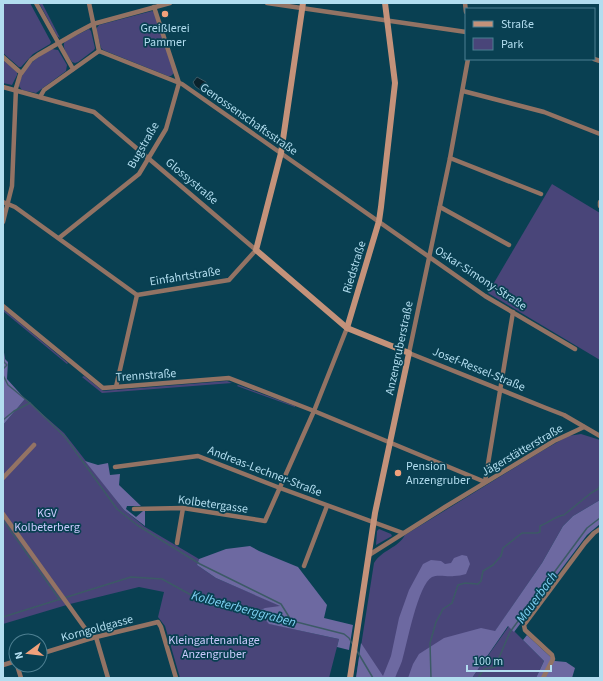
<svg xmlns="http://www.w3.org/2000/svg" width="603" height="681" font-family="'Source Sans 3',sans-serif">
<style>
.green{fill:#494579}
.forest{fill:#6d69a1}
.water{fill:#0a222c;stroke:#3c5a66}
.lines{fill:none;stroke-linecap:round;stroke-linejoin:round}
.stream{stroke:#3c5a66;stroke-width:1.5}
.street{stroke:#937364;stroke-width:4.5}
.secondary{stroke:#c4927a;stroke-width:6}
.poi-dot{fill:#f1a17b;stroke:#094052;stroke-width:1.5}
.labels{text-anchor:middle;stroke-width:3.5;stroke-linejoin:round;paint-order:stroke}
.poi-label{font-size:12px;fill:#b2ddef;stroke:#094052}
.street-label{font-size:12px;fill:#b2ddef;stroke:#094052}
.park-label{font-size:12px;fill:#cbcafd;stroke:#094052}
.water-label{font-size:13px;font-style:italic;fill:#7fd2f4;stroke:#094052}
</style>
<rect width="100%" height="100%" fill="#094052"/>
<g class="green">
<polygon points="3,3 30,3 51,42 50,44 33,54 21,67 19,67 3,53"/>
<polygon points="39,3 42,3 60,38 57,36"/>
<polygon points="152,11 154,12 174,73 171,76 168,76 103,50 101,48 96,29 99,25"/>
<path d="M89,29L91,31L95,48L94,50L78,62L75,63L72,62C68,56 61,47 65,41Z"/>
<path d="M52,49L58,50L67,65L66,71L36,93L22,90L19,86C22,67 37,57 52,49Z"/>
<polygon points="3,60 17,72 17,75 12,85 3,83"/>
<polygon points="552,184 600,213 600,360 488,293"/>
<polygon points="3,309 68,363 67,364 3,311"/>
<polygon points="84,376 103,391 227,381 232,383 102,393 82,377"/>
<polygon points="238,385 295,406 295,407 237,386"/>
<polygon points="25,399 64,433 124,510 145,527 199,559 197,565 216,578 281,606 263,617 270,624 339,639 329,678 180,678 165,626 158,617 164,592 139,587 70,604 3,624 3,425"/>
<path d="M581,434L600,440V500L573,516L563,526L542,563L463,678H356L374,563C382,550 398,548 405,535L542,451L568,436Z"/>
<polygon points="379,529 391,534 392,536 376,545 377,531"/>
<polygon points="509,626 544,661 536,678 472,678"/>
</g>
<g class="forest">
<polygon points="3,346 5,359 8,362 7,379 25,399 3,425"/>
<polygon points="85,461 98,465 108,463 110,475 120,474 119,485 141,506 127,506 126,509 136,517 143,511 145,511 145,526 124,510"/>
<polygon points="600,500 600,524 587,535 514,632 508,626 472,678 408,678 413,664 419,654 444,638 481,628 495,631 542,563 563,526 573,516"/>
<polygon points="250,546 259,551 298,567 327,605 324,618 353,625 349,650 337,647 339,639 269,624 263,617 254,619 250,615 265,608 280,606 216,578 197,565 199,559 226,549"/>
<path d="M462,555L467,556L470,564L466,574C462,575 458,576 454,576C447,577 438,574 432,577C418,584 407,644 402,661C400,667 397,672 395,678H356L361,643L383,676L391,656L399,618L409,590L423,564L431,560L441,561L445,564L451,563L454,558Z"/>
<polygon points="527,635 555,661 566,662 575,668 572,678 536,678 544,661 523,640"/>
</g>
<polygon class="water" points="197,77 206,82 207,85 206,92 204,93 195,86 193,82"/>
<g class="lines">
<g class="stream">
<polyline points="3,356 4,362 7,365 3,369"/>
<polyline points="3,375 8,385 30,403 65,437 117,509 137,525 200,564 281,604 291,620"/>
<polyline points="3,420 14,411 30,403"/>
<polyline points="3,520 60,600"/>
<polyline points="3,617 131,577 162,579 193,596 344,634 349,638 353,645"/>
<polyline points="357,651 373,678"/>
<path d="M431,678L430,643L436,622L443,609L452,603L458,585L465,583L478,584L481,581L483,571L493,565L501,556L503,548L522,533H537L540,532V526C548,523 556,516 564,515L591,493L598,489L600,485"/>
<polyline points="478,678 484,669 495,667 510,632 587,528 600,518"/>
</g>
<g class="street">
<polyline points="36,3 73,69"/>
<polyline points="89,3 99,51"/>
<polyline points="267,3 466,32"/>
<polyline points="465,3 466,12"/>
<polyline points="99,51 182,84 485,296 575,349"/>
<polyline points="3,57 21,73"/>
<polyline points="468,59 450,158 409,353 546,408 564,415 600,436"/>
<polyline points="594,59 600,61"/>
<polyline points="3,87 94,112 256,250 229,280 137,295 15,207 3,202"/>
<polyline points="463,91 544,112 600,134"/>
<polyline points="40,97 44,90 99,51"/>
<polyline points="450,158 541,194"/>
<polyline points="600,202 600,206"/>
<polyline points="440,207 509,245"/>
<polyline points="3,222 12,186 16,88 20,75 31,60 38,55 76,33 93,24 170,3"/>
<polyline points="59,238 139,174 166,129 179,83 154,7"/>
<polyline points="3,306 103,388 229,378 314,411 485,482 513,312"/>
<polyline points="116,387 137,295"/>
<polyline points="115,467 198,456 280,488 403,533"/>
<polyline points="3,478 34,445"/>
<polyline points="134,509 183,508 265,521 314,411 347,328"/>
<polyline points="3,514 92,638"/>
<polyline points="177,543 183,508"/>
<polyline points="369,555 445,507 554,441 584,427"/>
<polyline points="304,566 327,506"/>
<polyline points="96,637 108,678"/>
<polyline points="40,654 92,638 158,622 161,627 176,678"/>
<polyline points="3,665 16,661"/>
<polyline points="17,665 21,678"/>
<polyline points="543,678 553,659 552,655 525,630 524,625 585,543 594,533 600,529"/>
</g>
<g class="secondary">
<polyline points="303,3 281,153 256,250 347,328 409,353 375,513 350,678"/>
<polyline points="347,328 379,221 381,207 395,83 385,3"/>
</g>
</g>
<g class="poi-dot">
<circle cx="165" cy="14" r="4"/>
<circle cx="398" cy="473" r="4"/>
</g>
<g class="labels">
<g class="poi-label">
<text x="165" y="32">Greißlerei<tspan x="165" dy="14">Pammer</tspan></text>
<text x="406" y="470" text-anchor="start">Pension<tspan x="406" dy="14">Anzengruber</tspan></text>
</g>
<g class="street-label">
<text transform="translate(249 119) rotate(35)" y="4">Genossenschaftsstraße</text>
<text transform="translate(143 145) rotate(-60)" y="4">Bugstraße</text>
<text transform="translate(192 181) rotate(40)" y="4">Glossystraße</text>
<text transform="translate(354 267) rotate(-73)" y="4">Riedstraße</text>
<text transform="translate(185 276) rotate(-9)" y="4">Einfahrtstraße</text>
<text transform="translate(481 278) rotate(33)" y="4">Oskar-Simony-Straße</text>
<text transform="translate(399 348) rotate(-78)" y="4">Anzengruberstraße</text>
<text transform="translate(479 369) rotate(22)" y="4">Josef-Ressel-Straße</text>
<text transform="translate(146 375) rotate(-4)" y="4">Trennstraße</text>
<text transform="translate(522 450) rotate(-30)" y="4">Jägerstätterstraße</text>
<text transform="translate(265 471) rotate(21)" y="4">Andreas-Lechner-Straße</text>
<text transform="translate(213 504) rotate(8)" y="4">Kolbetergasse</text>
<text transform="translate(97 628) rotate(-15)" y="4">Korngoldgasse</text>
</g>
<g class="park-label">
<text x="47" y="517">KGV<tspan x="47" dy="14">Kolbeterberg</tspan></text>
<text x="214" y="644">Kleingartenanlage<tspan x="214" dy="14">Anzengruber</tspan></text>
</g>
<g class="water-label">
<text transform="translate(536 597) rotate(-54)" y="5">Mauerbach</text>
<text transform="translate(244 608) rotate(15)" y="5">Kolbeterberggraben</text>
</g>
</g>
<rect width="603" height="681" fill="none" stroke="#b2ddef" stroke-width="8"/>
<rect x="465" y="8" width="130" height="52" fill="#094052" stroke="#4d7f91"/>
<rect x="473" y="21" width="20" height="6" fill="#c4927a" stroke="#4d7f91"/>
<text x="501" y="28" font-size="12" fill="#b2ddef">Straße</text>
<rect x="473" y="38" width="20" height="12" fill="#494579" stroke="#4d7f91"/>
<text x="501" y="48" font-size="12" fill="#b2ddef">Park</text>
<g transform="translate(28 653) rotate(255)"><circle r="19" fill="#094052" stroke="#4d7f91"/>
<path d="M0-3L7 15L0 10L-7 15Z" fill="#f1a17b"/>
<text y="-6" font-size="11" font-weight="bold" text-anchor="middle" fill="#b2ddef">N</text>
</g>
<path d="M467 665v6h84v-6" fill="none" stroke="#b2ddef" stroke-width="2"/>
<text x="473" y="665" font-size="12" fill="#b2ddef" stroke="#094052" stroke-width="3" paint-order="stroke">100 m</text>
</svg>
